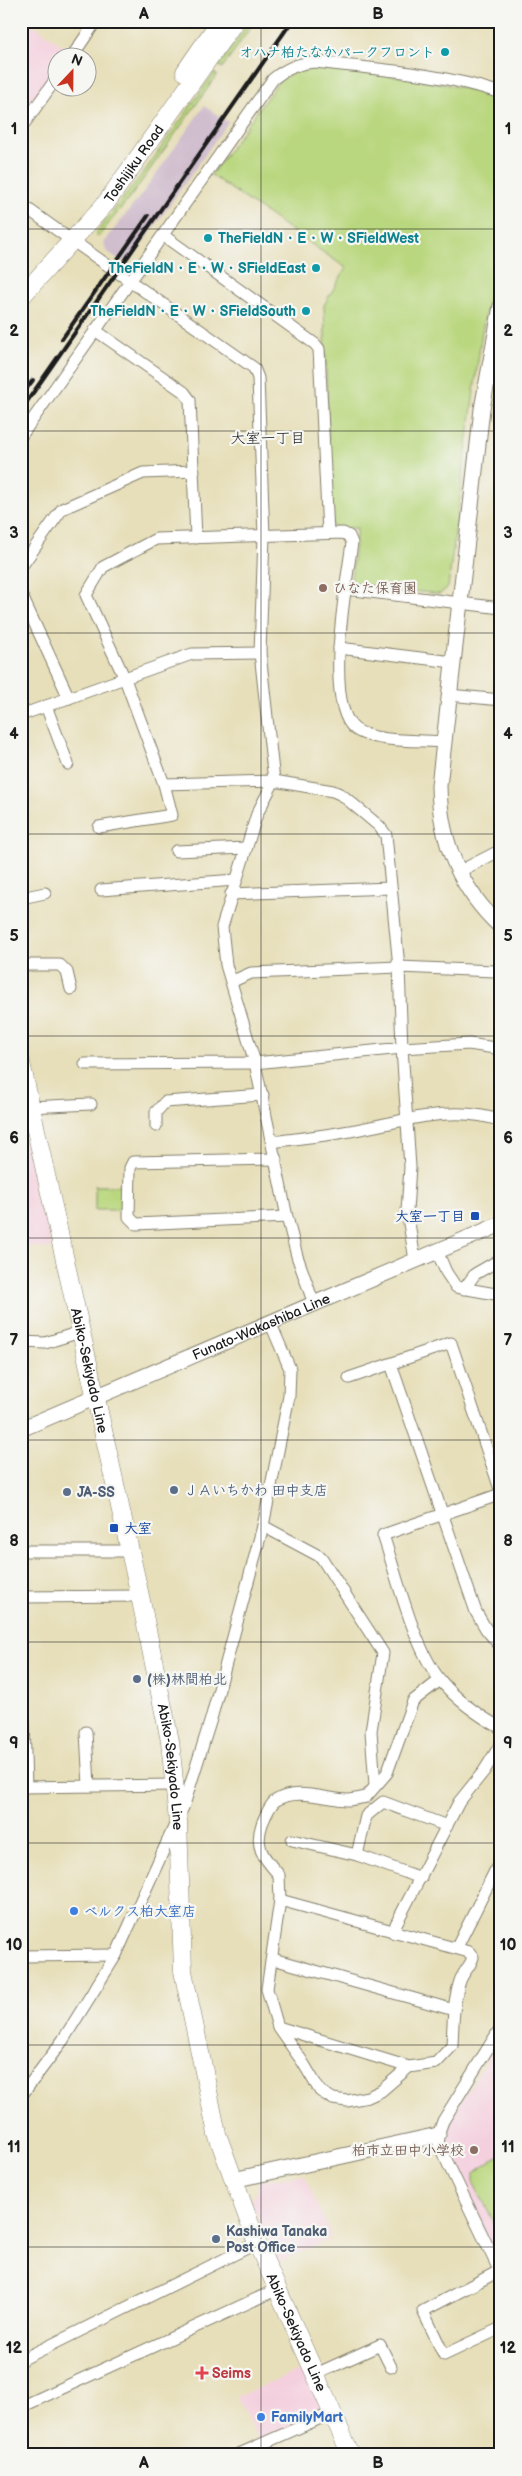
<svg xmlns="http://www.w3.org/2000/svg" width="522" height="2476" font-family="'Balsamiq Sans','Klee One',sans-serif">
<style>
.built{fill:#f4cfde}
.industrial{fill:#d0bdce}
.green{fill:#b9d77e;stroke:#6a7a4d}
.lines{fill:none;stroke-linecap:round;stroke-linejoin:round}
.street-casing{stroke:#827e6b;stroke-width:13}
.secondary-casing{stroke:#827e6b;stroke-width:17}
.primary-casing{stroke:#827e6b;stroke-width:19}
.street{stroke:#fff;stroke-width:11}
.secondary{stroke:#fff;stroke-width:15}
.primary{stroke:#fff;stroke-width:18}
.rail{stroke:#1c1c1c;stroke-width:4}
.grid{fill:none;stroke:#1c1c1c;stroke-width:1;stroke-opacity:0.55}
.culture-dot{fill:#0f9aa8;stroke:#f6f6f2;stroke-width:2}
.education-dot{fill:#8d6e63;stroke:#f6f6f2;stroke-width:2}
.transit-dot{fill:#1a4fb4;stroke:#f6f6f2;stroke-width:2}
.service-dot{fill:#5c6f8a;stroke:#f6f6f2;stroke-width:2}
.shop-dot{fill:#3f7fe0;stroke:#f6f6f2;stroke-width:2}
.health-dot{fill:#e0444e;stroke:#f6f6f2;stroke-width:2}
.labels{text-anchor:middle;stroke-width:4.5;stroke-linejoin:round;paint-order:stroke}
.culture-label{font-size:14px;font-weight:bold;fill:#0d838f;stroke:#f6f6f2;text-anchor:end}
.street-label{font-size:14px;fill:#1c1c1c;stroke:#f6f6f2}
.education-label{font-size:14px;font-weight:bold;fill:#785e54;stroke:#f6f6f2;text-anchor:start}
.transit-label{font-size:14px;font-weight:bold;fill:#164399;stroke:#f6f6f2;text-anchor:end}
.service-label{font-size:14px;font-weight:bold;fill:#4e5e75;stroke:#f6f6f2;text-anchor:start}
.shop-label{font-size:14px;font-weight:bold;fill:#366cbe;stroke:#f6f6f2;text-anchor:start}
.health-label{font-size:14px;font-weight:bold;fill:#be3a42;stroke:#f6f6f2;text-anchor:start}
.neighbourhood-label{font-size:15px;fill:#1c1c1c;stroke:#f6f6f2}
.neatline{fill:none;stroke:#1c1c1c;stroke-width:2}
.grid-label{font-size:16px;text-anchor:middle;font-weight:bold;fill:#1c1c1c}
</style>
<rect width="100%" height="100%" fill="#f6f6f2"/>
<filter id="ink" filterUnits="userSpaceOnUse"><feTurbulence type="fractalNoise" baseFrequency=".02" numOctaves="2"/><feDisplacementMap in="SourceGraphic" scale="10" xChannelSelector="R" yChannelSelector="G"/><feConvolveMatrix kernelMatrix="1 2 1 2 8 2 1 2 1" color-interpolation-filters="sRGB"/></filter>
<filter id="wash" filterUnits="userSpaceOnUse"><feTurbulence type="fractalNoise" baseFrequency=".0096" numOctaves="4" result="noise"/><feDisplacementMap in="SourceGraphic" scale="20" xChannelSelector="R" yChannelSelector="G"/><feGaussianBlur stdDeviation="1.12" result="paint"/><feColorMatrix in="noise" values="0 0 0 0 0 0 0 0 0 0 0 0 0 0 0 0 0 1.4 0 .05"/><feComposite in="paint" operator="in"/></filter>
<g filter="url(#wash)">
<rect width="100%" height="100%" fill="#e7dfba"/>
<g class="built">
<polygon points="21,21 28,21 68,50 63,57 58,58 57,65 21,116"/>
<polygon points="21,1099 52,1249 21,1246"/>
<polygon points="501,2037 501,2265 450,2164 443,2136 448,2123"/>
<polygon points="304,2175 331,2235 328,2236 329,2239 277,2263 250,2199 256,2194 260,2180"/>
<polygon points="303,2369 324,2412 259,2442 237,2397"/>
</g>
<polygon class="industrial" points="204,106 228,122 131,260 122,261 106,251 104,242 142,194"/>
<g class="green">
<polygon points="250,21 255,21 222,68 219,66"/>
<path d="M319,68C380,74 442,79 501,99V240L482,331L448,587L440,594L355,585L351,580L357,528H336L331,524L324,305L346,268L211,175L279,81L297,70Z"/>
<polygon points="214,73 217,75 134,192 98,237 95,234 97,232 146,169"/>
<rect x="95" y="1186" width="27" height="24"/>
<polygon points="501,2155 501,2235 474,2184 474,2173"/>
</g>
</g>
<g filter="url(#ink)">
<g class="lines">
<defs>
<g id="street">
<polyline points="71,58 96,21"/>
<polyline points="21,128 58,76"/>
<polyline points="21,204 64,235"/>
<polyline points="164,236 315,344 319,349 328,533"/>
<polyline points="73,241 254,368 258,378 264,536 260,653 274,781 257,814 222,927 226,965 255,1063 287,1217 297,1256 314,1304"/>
<polyline points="95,330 184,392 190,400 196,538"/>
<path d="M21,436L273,79C285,69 299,63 314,62C377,69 441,73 501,93"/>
<polyline points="21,567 62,509 143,473 194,471"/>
<polyline points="346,589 501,608"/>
<polyline points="21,594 69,698"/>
<polyline points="339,648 453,662"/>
<polyline points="449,695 501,700"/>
<polyline points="46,706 68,764"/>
<polyline points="21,715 192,654 260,653"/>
<polyline points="99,827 172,815 164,784"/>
<polyline points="176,851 246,848"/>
<polyline points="458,872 501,850"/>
<polyline points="101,890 236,880"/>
<polyline points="231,894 391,888"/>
<polyline points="21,898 45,893"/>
<polyline points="21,965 60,965 67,972 71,989"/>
<polyline points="233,981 251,973 399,967 494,971 501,968"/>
<path d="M85,1064L255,1063L402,1048L399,967L386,835L379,826L342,795L333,791L274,781L164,784L125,679L86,595L103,567L156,539L343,533L349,536L352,543C347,580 323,704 355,729C374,743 420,740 444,742"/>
<polyline points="30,1107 91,1104"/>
<polyline points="156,1126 156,1112 165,1102 263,1095"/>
<path d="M273,1142C299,1138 324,1136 350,1131C398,1123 453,1103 501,1121"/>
<polyline points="276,1159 133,1162 130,1168 129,1217 136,1224 287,1217"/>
<polyline points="437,1251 446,1272 456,1287 501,1295"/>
<polyline points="415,1260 407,1211 410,1167 402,1048 469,1044 501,1049"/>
<polyline points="464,1289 475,1274 501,1259"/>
<polyline points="21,1342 45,1343 80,1332"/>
<polyline points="391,1364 476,1612 486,1629 501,1647"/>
<polyline points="349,1378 451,1343 501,1492"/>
<path d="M501,1494L383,1535C397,1576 414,1649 441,1681C457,1700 479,1716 501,1728"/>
<polyline points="263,1526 321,1557 383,1653 371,1731 375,1785"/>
<polyline points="21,1551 130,1551"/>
<polyline points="21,1597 140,1596"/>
<polyline points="24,1721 26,1787"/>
<polyline points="86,1732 89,1786"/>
<polyline points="21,1787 176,1785"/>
<polyline points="292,1840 357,1855 421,1878"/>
<polyline points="357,1855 366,1816 383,1802 447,1826"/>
<path d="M280,1900L279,1875C264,1858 254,1848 262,1824C265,1817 269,1806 275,1801C295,1787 325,1799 347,1800C353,1800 360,1798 366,1797L387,1773L413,1701L440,1680"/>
<polyline points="394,1933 396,1924 459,1802 484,1771 501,1744"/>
<polyline points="457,1947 501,1859"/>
<polyline points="21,1956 116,1955"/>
<polyline points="273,1959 454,2010"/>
<path d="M278,2027L409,2067L436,2063L452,2046C453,2024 453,2002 460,1981C463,1972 471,1966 473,1957L469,1952L280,1900L267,1989L278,2027L302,2061L320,2091L333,2099L347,2101L368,2097L381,2091L409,2067"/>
<polyline points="501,2027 443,2121 438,2135 439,2145 501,2274"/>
<polyline points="21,2096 63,2040 116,1955 184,1805 211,1719 263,1526 289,1396 290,1369 270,1322"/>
<polyline points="499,2271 423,2311 444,2355 501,2328"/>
<polyline points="21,2360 257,2243"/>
<polyline points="316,2374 380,2345 391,2367"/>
<polyline points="21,2407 278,2289"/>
<polyline points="237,2455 332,2413"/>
</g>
<g id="secondary">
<path d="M501,306L482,409L439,786C440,842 460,889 501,927"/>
<path id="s1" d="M21,1429L501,1224"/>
<polyline points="233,2180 438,2135"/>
</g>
<g id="primary">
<polyline points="185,72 220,21"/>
<path id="s2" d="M21,297L106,203L235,21"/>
<path id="s3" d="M21,1063L140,1596L170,1741L178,1821L183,1971L217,2134L257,2243L351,2455"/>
</g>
</defs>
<use href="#street" class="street-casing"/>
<use href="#secondary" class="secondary-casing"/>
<use href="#primary" class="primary-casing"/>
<use href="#street" class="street"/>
<use href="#secondary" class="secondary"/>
<use href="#primary" class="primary"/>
<g class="rail">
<polyline points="62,339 148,216"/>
<polyline points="21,396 33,380"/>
<polyline points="21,410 292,21"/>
</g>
</g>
</g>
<path class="grid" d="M261,21V2455M21,229H501M21,431H501M21,633H501M21,834H501M21,1036H501M21,1238H501M21,1440H501M21,1642H501M21,1843H501M21,2045H501M21,2247H501"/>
<g class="culture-dot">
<circle cx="445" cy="52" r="5"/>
<circle cx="208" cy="238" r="5"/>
<circle cx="316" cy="268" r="5"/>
<circle cx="306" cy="311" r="5"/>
</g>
<g class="education-dot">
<circle cx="323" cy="588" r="5"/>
<circle cx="474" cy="2150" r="5"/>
</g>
<g class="transit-dot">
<rect x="470" y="1211" width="10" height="10" rx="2.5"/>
<rect x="109" y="1523" width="10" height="10" rx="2.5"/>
</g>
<g class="service-dot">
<circle cx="174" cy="1490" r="5"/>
<circle cx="67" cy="1492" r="5"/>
<circle cx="137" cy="1679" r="5"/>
<circle cx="216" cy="2239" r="5"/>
</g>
<g class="shop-dot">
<circle cx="74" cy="1911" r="5"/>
<circle cx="261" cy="2417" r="5"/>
</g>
<path class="health-dot" d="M199.5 2365.5h5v5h5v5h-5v5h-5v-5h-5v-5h5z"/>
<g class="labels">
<g class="culture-label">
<text x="435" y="57">オハナ柏たなかパークフロント</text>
<text x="218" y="243" text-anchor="start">TheFieldN・E・W・SFieldWest</text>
<text x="306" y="273">TheFieldN・E・W・SFieldEast</text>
<text x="296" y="316">TheFieldN・E・W・SFieldSouth</text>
</g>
<g class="street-label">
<text dy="5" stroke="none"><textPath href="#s2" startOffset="175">Toshijiku Road</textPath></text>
<text dy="5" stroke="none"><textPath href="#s1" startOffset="261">Funato-Wakashiba Line</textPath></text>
<text dy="5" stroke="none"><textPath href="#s3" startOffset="315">Abiko-Sekiyado Line</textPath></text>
<text dy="5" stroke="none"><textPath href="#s3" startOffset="720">Abiko-Sekiyado Line</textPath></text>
<text dy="5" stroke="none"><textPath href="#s3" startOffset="1305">Abiko-Sekiyado Line</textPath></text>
</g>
<g class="education-label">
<text x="333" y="593">ひなた保育園</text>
<text x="464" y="2155" text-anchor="end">柏市立田中小学校</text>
</g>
<g class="transit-label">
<text x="465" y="1221">大室一丁目</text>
<text x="124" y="1533" text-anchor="start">大室</text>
</g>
<g class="service-label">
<text x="184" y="1495">ＪＡいちかわ 田中支店</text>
<text x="77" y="1497">JA-SS</text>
<text x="147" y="1684">(株)林間柏北</text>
<text x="226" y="2236">Kashiwa Tanaka<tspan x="226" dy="16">Post Office</tspan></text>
</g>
<g class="shop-label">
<text x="84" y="1916">ベルクス柏大室店</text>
<text x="271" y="2422">FamilyMart</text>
</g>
<g class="health-label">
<text x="212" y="2378">Seims</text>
</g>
<g class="neighbourhood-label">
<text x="268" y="443">大室一丁目</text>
</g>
</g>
<rect width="522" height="2476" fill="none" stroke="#f6f6f2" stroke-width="55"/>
<g transform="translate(72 72) rotate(22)"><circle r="24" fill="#f6f6f2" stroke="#9f9f9c"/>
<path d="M0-4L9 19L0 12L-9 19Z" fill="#c8321e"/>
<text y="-8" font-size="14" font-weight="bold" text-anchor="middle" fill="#1c1c1c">N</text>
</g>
<rect x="28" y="28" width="466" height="2420" class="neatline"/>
<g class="grid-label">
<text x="144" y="19">A</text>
<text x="378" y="19">B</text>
<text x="14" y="134">1</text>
<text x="508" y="134">1</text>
<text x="14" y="336">2</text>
<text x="508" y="336">2</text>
<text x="14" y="538">3</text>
<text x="508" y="538">3</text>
<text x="14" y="739">4</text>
<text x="508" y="739">4</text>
<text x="14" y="941">5</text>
<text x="508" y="941">5</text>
<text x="14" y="1143">6</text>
<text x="508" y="1143">6</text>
<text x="14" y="1345">7</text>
<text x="508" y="1345">7</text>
<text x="14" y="1546">8</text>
<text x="508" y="1546">8</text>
<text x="14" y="1748">9</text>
<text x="508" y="1748">9</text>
<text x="14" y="1950">10</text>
<text x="508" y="1950">10</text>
<text x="14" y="2152">11</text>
<text x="508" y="2152">11</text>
<text x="14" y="2353">12</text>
<text x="508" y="2353">12</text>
<text x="144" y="2468">A</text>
<text x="378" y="2468">B</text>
</g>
</svg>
